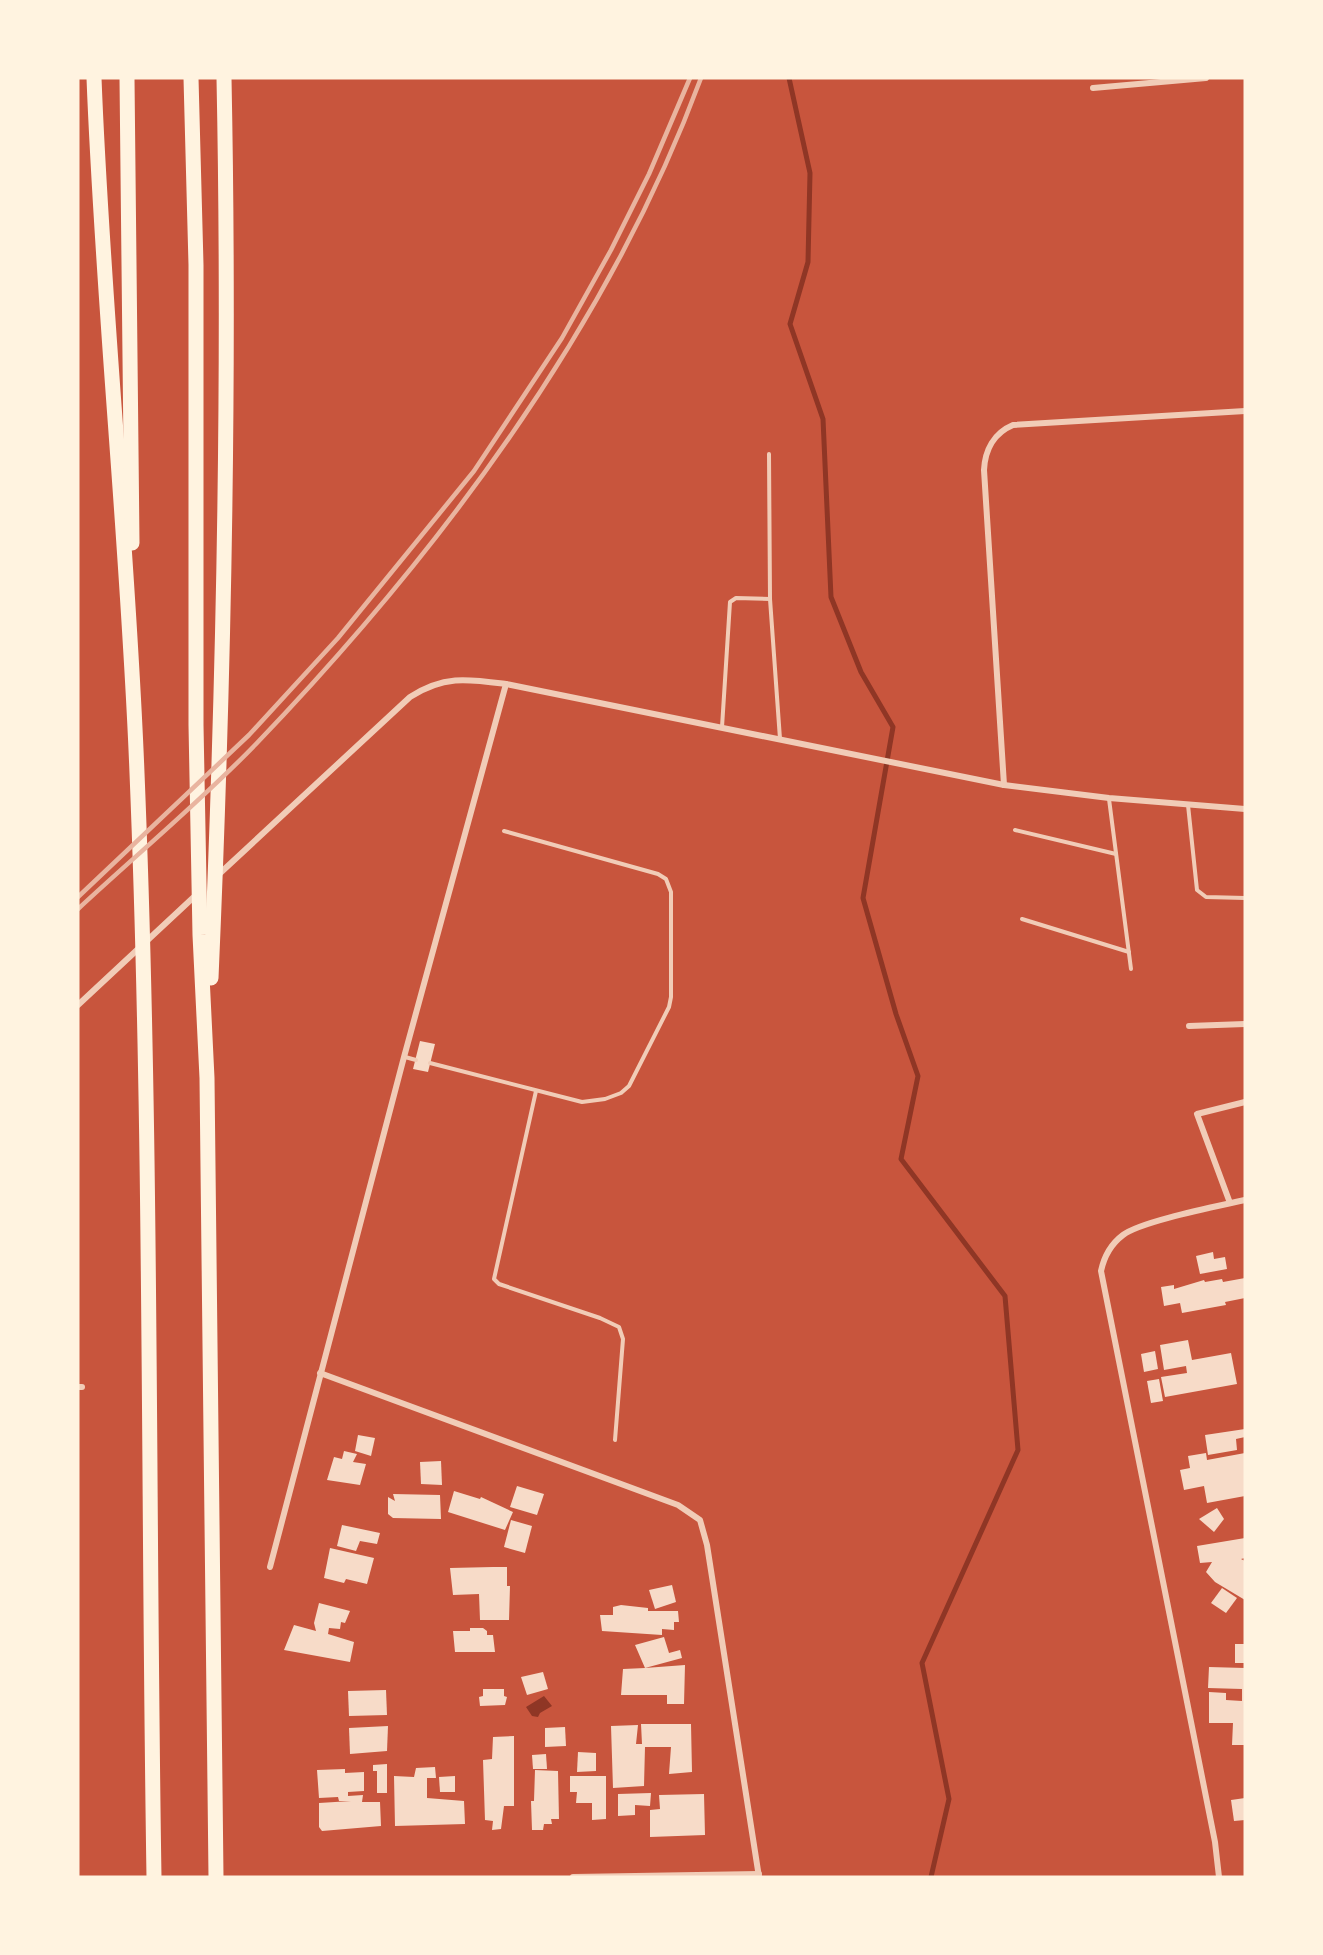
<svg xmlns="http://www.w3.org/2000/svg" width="1323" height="1955" font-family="Figtree,sans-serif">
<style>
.water{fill:#8f3625}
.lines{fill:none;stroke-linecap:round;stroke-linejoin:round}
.stream{stroke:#8f3625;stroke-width:5}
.building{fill:#f7dbc8}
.service{stroke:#f1ccb7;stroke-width:4}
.minor{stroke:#f1ccb7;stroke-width:6}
.motorway{stroke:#fff3e0;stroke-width:15}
.rail{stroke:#e9b49f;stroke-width:4.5}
</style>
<rect width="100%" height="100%" fill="#c8553d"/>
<polygon class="water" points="544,1696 552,1706 540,1713 538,1717 532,1716 526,1707"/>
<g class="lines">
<polyline class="stream" points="789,78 810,173 808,262 790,324 823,419 831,597 861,672 893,727 863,898 896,1014 918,1076 901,1159 1005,1296 1018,1450 922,1663 949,1799 931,1877"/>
</g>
<g class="building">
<polygon points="420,1041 435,1044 428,1072 413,1069"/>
<polygon points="1213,1252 1214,1259 1225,1257 1227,1269 1200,1274 1196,1256"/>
<polygon points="1245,1278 1245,1298 1225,1302 1226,1305 1182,1313 1180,1303 1164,1306 1161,1287 1174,1285 1174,1289 1204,1280 1205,1282 1222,1279 1223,1282"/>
<polygon points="1188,1340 1192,1360 1231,1353 1237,1384 1165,1397 1161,1377 1187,1373 1186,1366 1164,1370 1160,1345"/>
<polygon points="1155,1351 1158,1369 1144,1372 1141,1354"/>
<polygon points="1159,1379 1163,1401 1151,1403 1147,1381"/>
<polygon points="1245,1429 1245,1437 1236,1439 1237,1450 1208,1455 1205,1435"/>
<polygon points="358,1435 375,1438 371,1456 355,1451"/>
<polygon points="344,1451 357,1454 353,1462 366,1464 360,1485 327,1480 334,1457 342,1459"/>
<polygon points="1206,1453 1207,1460 1245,1453 1245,1496 1207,1503 1204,1486 1184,1490 1180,1470 1190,1468 1188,1456"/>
<polygon points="441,1461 442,1485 421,1484 420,1462"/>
<polygon points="517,1486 544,1494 537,1515 510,1507"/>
<polygon points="454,1491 480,1499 481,1497 513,1512 505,1530 448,1512"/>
<polygon points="393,1494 440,1495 441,1519 393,1518 388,1514 388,1497 395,1501"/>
<polygon points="1217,1508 1224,1519 1214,1532 1199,1519"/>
<polygon points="511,1520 532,1526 525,1553 504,1547"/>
<polygon points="342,1525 380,1533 377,1544 360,1541 356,1551 337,1546"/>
<polygon points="1245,1538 1245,1558 1241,1559 1245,1561 1245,1600 1215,1582 1206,1572 1212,1562 1200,1563 1197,1546"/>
<polygon points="330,1548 374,1558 367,1584 346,1579 344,1583 324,1578"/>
<polygon points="493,1567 507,1567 507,1586 510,1586 509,1620 480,1620 479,1594 453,1595 450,1568"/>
<polygon points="672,1585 676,1602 655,1609 649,1590"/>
<polygon points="1222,1588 1237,1598 1226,1613 1211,1603"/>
<polygon points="319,1603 350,1611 345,1623 341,1622 340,1629 329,1628 328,1634 354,1642 350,1662 284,1650 294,1625 316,1631 314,1623"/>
<polygon points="621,1605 648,1608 648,1611 678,1611 679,1622 674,1622 674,1630 662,1629 662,1635 602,1631 600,1615 613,1615 613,1607"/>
<polygon points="470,1628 483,1628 487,1631 487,1635 493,1635 495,1652 455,1652 453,1631 470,1631"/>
<polygon points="664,1637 669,1653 680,1650 682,1658 645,1668 685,1665 684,1704 667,1704 667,1695 621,1695 623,1669 645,1668 635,1645"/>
<rect x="1235" y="1644" width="10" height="19"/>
<polygon points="1209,1667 1245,1668 1245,1745 1232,1745 1233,1723 1209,1723 1209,1692 1226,1693 1226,1700 1242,1701 1242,1689 1208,1688"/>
<polygon points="543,1672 548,1689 527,1695 521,1677"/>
<polygon points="483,1689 504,1689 504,1696 507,1697 505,1705 480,1706 479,1697 483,1696"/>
<polygon points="386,1690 387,1715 349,1716 348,1691"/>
<polygon points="641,1724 691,1724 692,1772 669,1774 671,1747 645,1747 644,1786 613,1788 611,1726 638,1725 636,1744 642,1744"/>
<polygon points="388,1726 387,1751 350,1754 349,1728"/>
<polygon points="565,1727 566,1746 545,1747 545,1728"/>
<polygon points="514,1736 514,1806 504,1806 501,1829 492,1830 493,1821 485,1820 483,1760 492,1759 493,1737"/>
<polygon points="578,1752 596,1753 596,1771 577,1772"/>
<polygon points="546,1754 547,1769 533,1769 532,1755"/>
<polygon points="387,1764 387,1793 377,1793 377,1771 373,1771 373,1765"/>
<polygon points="435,1767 436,1778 427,1778 427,1798 464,1801 465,1824 395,1826 394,1776 414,1777 416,1768"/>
<polygon points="345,1769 345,1773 364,1772 364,1791 348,1792 348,1796 363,1795 362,1802 380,1802 381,1826 322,1831 319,1827 319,1803 351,1801 339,1801 338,1797 319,1798 317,1770"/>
<polygon points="535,1770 558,1771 559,1819 551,1819 552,1824 544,1824 543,1830 532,1830 531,1801 534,1801"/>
<polygon points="455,1776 455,1792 440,1792 439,1777"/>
<polygon points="570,1776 606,1776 606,1819 592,1820 592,1803 576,1803 577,1792 570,1792"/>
<polygon points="651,1793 650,1806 635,1805 635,1815 618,1816 618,1794"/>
<polygon points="704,1794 705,1835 650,1837 650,1810 660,1809 659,1795"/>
<polygon points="1245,1798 1245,1820 1234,1821 1231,1800"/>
</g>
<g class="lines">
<g class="service">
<polyline points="769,454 770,599 780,739"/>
<polyline points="722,727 730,602 736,598 770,599"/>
<polyline points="1109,799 1131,969"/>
<polyline points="1188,805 1197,890 1206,897 1245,898"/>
<polyline points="1015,830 1116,854"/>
<polyline points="1022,919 1129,952"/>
<polyline points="405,1057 416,1060"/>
<polyline points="430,1063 582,1102 605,1099 621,1093 629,1086 669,1007 671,997 671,892 666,879 658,874 504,831"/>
<polyline points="536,1091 494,1279 499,1284 600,1318 619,1327 623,1339 615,1440"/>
</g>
<g class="minor">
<polyline points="1093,88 1206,78"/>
<path d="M1004,785L984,470C985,450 994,433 1013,425L1245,411"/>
<path d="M217,876L410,697C444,675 468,679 506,684L1004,785L1109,798L1245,809"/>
<polyline points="78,1005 196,895"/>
<polyline points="1189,1026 1245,1024"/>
<polyline points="1230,1203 1197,1114 1245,1102"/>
<polyline points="320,1373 678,1505 700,1520 707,1545 759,1877"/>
<polyline points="78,1387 82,1387"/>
<polyline points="270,1567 404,1057 506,684"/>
<polyline points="573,1877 759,1874"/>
<path d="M1219,1877L1215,1842L1101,1271C1104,1257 1111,1244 1123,1235C1141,1221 1219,1206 1245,1200"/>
</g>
<g class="motorway">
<path d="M94,78C103,310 128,541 137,773C152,1141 148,1509 154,1877"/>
<polyline points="127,78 132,543"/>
<polyline points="191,78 196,265 196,725 200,935 207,1078 216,1877"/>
<path d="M211,978C224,678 230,378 224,78"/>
</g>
<g class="rail">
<polyline points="78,897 249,735 338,638 474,471 562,338 611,250 649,174 690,78"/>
<path d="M78,909C137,854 200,802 256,744C440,552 608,329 701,78"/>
</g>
</g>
<rect width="1323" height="1955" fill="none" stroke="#fff3e0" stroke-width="159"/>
</svg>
